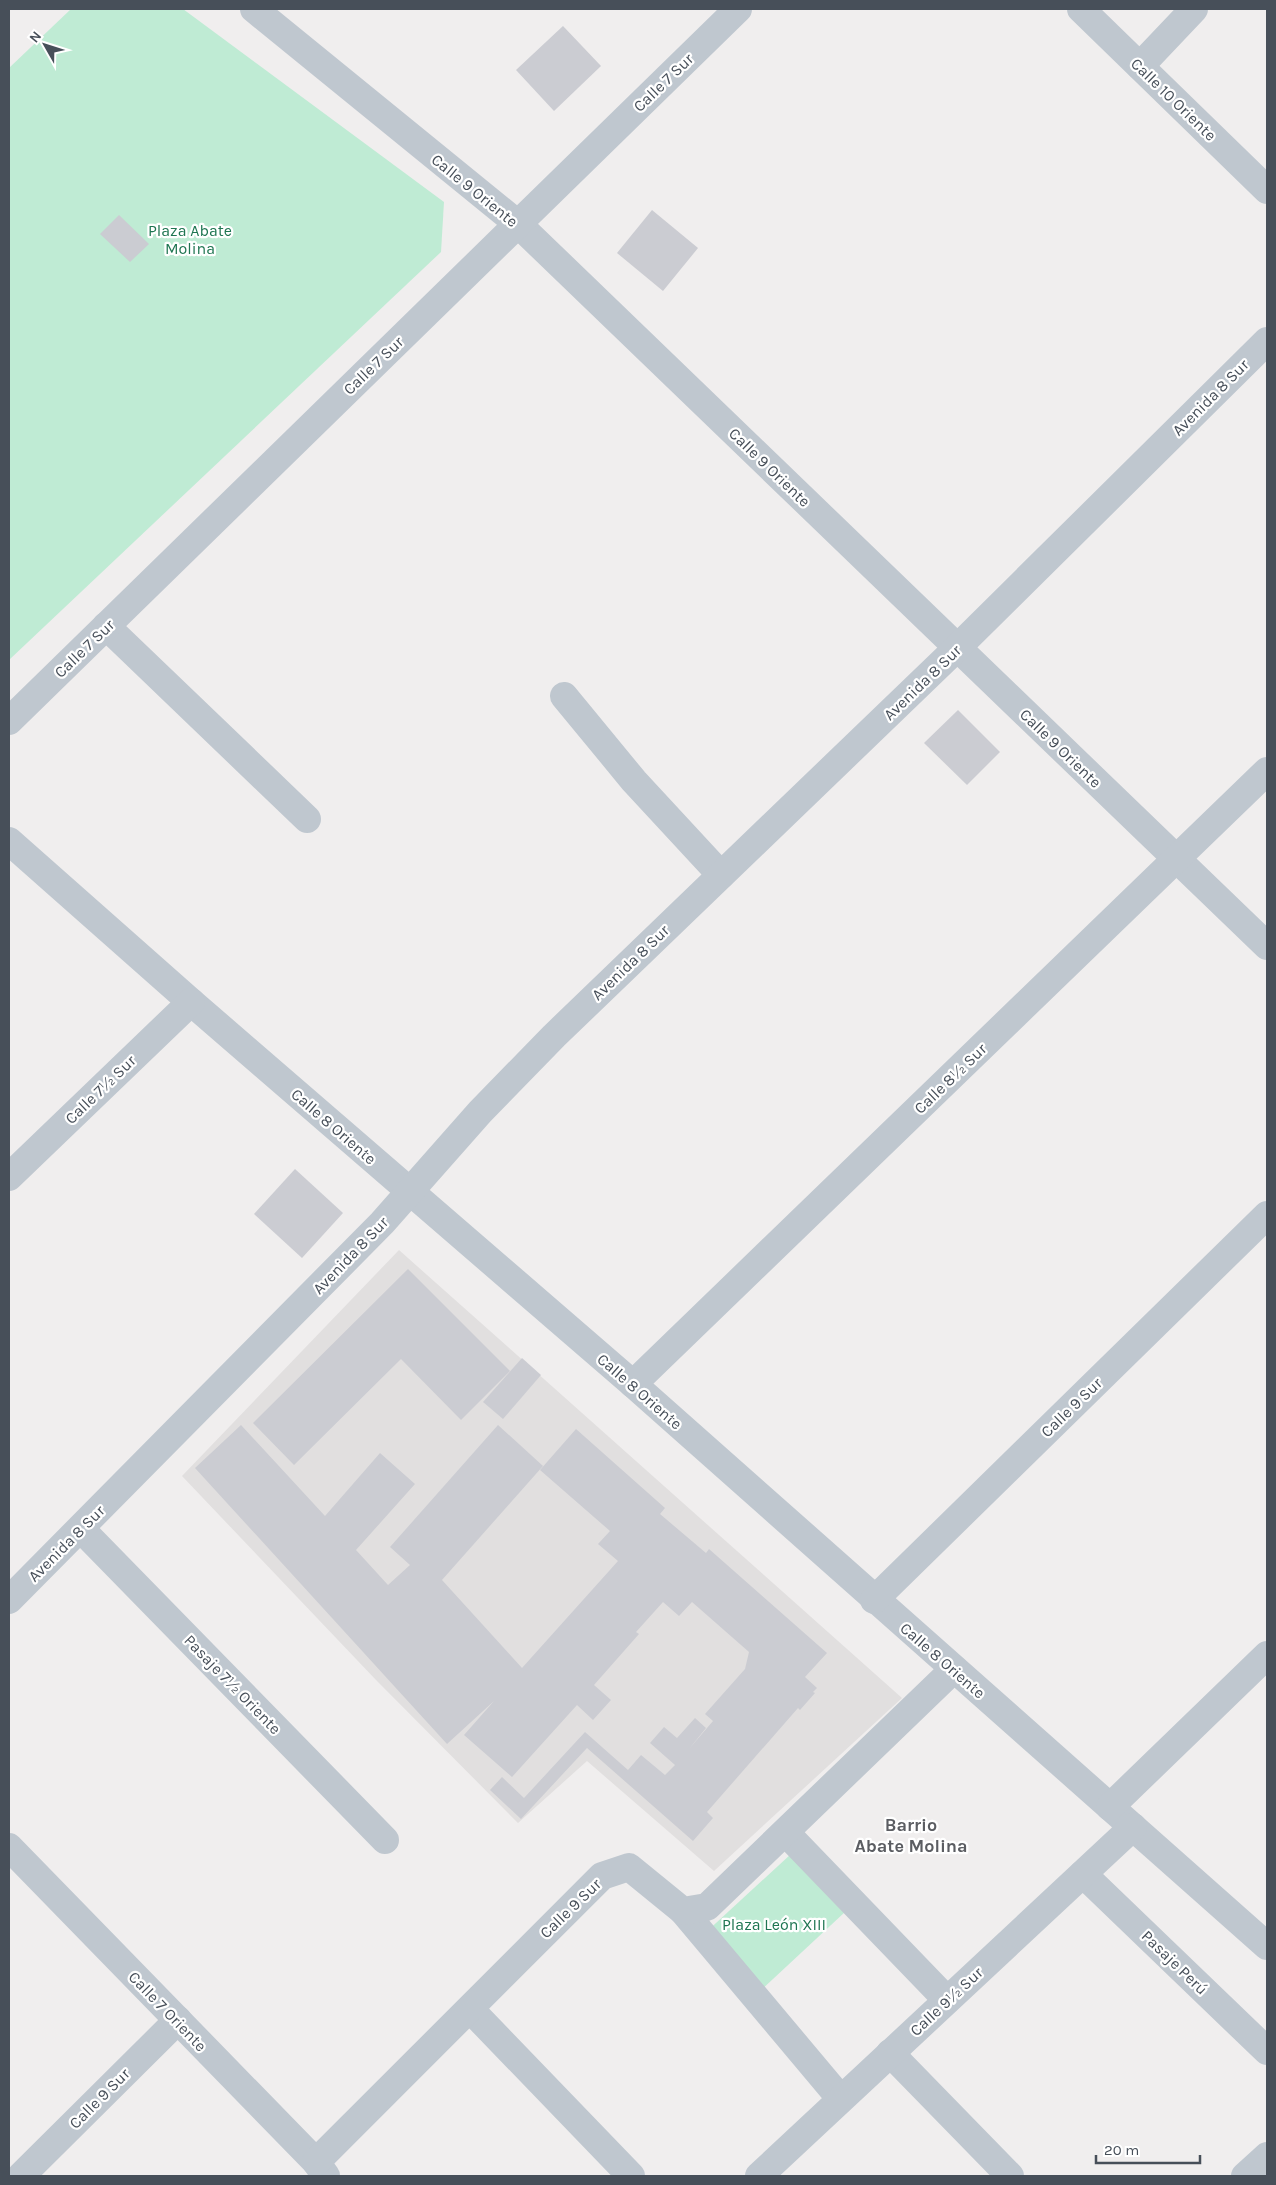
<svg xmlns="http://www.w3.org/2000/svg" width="1276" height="2185" font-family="Karla,sans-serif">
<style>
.education{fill:#e1dfdf}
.green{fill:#bfebd4}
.building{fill:#cbccd2}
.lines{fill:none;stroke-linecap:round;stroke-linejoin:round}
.minor{stroke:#bfc7cf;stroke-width:28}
.labels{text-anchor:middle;stroke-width:4.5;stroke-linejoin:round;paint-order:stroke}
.street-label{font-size:16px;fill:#474f59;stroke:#fff}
.park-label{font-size:16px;fill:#1e7551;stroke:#fff}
.neighbourhood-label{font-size:18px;font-weight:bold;fill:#5b5d62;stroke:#fff}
</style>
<rect width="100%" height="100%" fill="#f0eeee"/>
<polygon class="education" points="399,1250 902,1698 714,1871 587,1761 518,1823 376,1680 182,1476"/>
<g class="green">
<polygon points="71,9 183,9 444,202 441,252 9,660 9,68"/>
<polygon points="791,1854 845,1912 757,1994 703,1935"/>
</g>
<g class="building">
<polygon points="563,26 601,66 554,111 516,70"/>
<polygon points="652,210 698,248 663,291 617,253"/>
<polygon points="119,215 149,244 130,262 100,234"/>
<polygon points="958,710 1000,752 967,785 924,743"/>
<polygon points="295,1169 343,1213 302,1258 254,1214"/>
<polygon points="408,1269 510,1371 461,1420 401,1359 294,1465 253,1423"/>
<polygon points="522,1358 541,1375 503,1419 483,1402"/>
<polygon points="241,1425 325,1516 380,1453 415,1484 356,1550 388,1585 410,1565 390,1547 498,1425 543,1466 442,1580 522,1668 618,1561 598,1544 610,1531 540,1470 576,1429 665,1508 660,1514 706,1553 709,1549 827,1653 805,1677 817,1688 813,1692 815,1693 800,1710 798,1708 707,1812 713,1818 693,1841 587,1748 521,1819 490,1790 502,1777 524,1798 585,1732 628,1770 641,1755 665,1775 675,1765 650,1743 664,1727 677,1738 695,1718 706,1728 689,1749 713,1721 705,1714 745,1669 749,1652 692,1602 679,1616 663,1602 636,1632 639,1634 594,1685 611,1700 593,1720 577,1705 512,1777 464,1735 494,1701 447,1744 195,1468"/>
</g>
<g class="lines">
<g class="minor">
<polyline points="254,9 518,224 1267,946"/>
<polyline points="1081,9 1267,190"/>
<polyline points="1140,66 1194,9"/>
<polyline points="106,626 307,819"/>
<polyline points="564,696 634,781 721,875"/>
<polyline points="9,721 738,9"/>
<polyline points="9,841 191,1002 633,1384 1267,1946"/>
<polyline points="9,1177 191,1002"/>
<polyline points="633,1384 1267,771"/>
<polyline points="81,1529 385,1840"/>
<polyline points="9,1600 382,1223 480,1112 554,1036 958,647 1267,341"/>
<polyline points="874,1600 1267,1215"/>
<polyline points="1110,1807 1267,1655"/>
<polyline points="786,1833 947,2000"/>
<polyline points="9,1847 316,2162 326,2176"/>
<polyline points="1083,1874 1267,2051"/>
<polyline points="683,1911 840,2098"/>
<polyline points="470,2009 631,2176"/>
<polyline points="890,2053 1010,2176"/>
<polyline points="316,2162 602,1876 629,1867 683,1911 707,1907 954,1669"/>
<polyline points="21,2176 178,2020"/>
<polyline points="759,2176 1133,1827"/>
<polyline points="1245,2176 1267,2156"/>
</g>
</g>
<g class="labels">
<g class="street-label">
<text transform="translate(663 82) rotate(-44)" y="6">Calle 7 Sur</text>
<text transform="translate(1174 99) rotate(44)" y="6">Calle 10 Oriente</text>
<text transform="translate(475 190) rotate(39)" y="6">Calle 9 Oriente</text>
<text transform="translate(373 365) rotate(-44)" y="6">Calle 7 Sur</text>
<text transform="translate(1210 397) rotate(-45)" y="6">Avenida 8 Sur</text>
<text transform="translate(770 467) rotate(44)" y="6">Calle 9 Oriente</text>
<text transform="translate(84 648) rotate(-44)" y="6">Calle 7 Sur</text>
<text transform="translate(922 682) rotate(-44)" y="6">Avenida 8 Sur</text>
<text transform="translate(1061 748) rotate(44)" y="6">Calle 9 Oriente</text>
<text transform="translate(630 962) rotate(-44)" y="6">Avenida 8 Sur</text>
<text transform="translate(950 1078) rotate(-44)" y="6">Calle 8½ Sur</text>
<text transform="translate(100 1089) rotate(-44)" y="6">Calle 7½ Sur</text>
<text transform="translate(334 1126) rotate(41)" y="6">Calle 8 Oriente</text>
<text transform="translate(350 1255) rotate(-46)" y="6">Avenida 8 Sur</text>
<text transform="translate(640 1391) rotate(41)" y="6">Calle 8 Oriente</text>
<text transform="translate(1071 1407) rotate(-44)" y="6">Calle 9 Sur</text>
<text transform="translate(66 1543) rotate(-45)" y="6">Avenida 8 Sur</text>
<text transform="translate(943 1660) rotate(41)" y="6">Calle 8 Oriente</text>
<text transform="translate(233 1684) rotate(46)" y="6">Pasaje 7½ Oriente</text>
<text transform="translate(570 1908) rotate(-44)" y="6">Calle 9 Sur</text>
<text transform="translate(1175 1962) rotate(44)" y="6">Pasaje Perú</text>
<text transform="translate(946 2001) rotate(-43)" y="6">Calle 9½ Sur</text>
<text transform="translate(168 2011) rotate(46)" y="6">Calle 7 Oriente</text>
<text transform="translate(99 2098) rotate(-45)" y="6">Calle 9 Sur</text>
</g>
<g class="park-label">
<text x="190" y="236">Plaza Abate<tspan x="190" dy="18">Molina</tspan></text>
<text x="774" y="1930">Plaza León XIII</text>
</g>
<g class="neighbourhood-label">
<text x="911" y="1831">Barrio<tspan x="911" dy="21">Abate Molina</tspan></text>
</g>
</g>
<rect width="1276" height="2185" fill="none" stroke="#474f59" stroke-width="20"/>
<g transform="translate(45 45) rotate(309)" stroke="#ffffff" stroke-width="4" paint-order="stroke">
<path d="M0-4L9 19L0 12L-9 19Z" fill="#474f59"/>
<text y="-8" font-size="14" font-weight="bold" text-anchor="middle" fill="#474f59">N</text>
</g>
<path d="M1096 2155v8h104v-8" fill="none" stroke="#474f59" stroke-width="2.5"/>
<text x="1104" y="2155" font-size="15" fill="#474f59" stroke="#ffffff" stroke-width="4" paint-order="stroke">20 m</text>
</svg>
